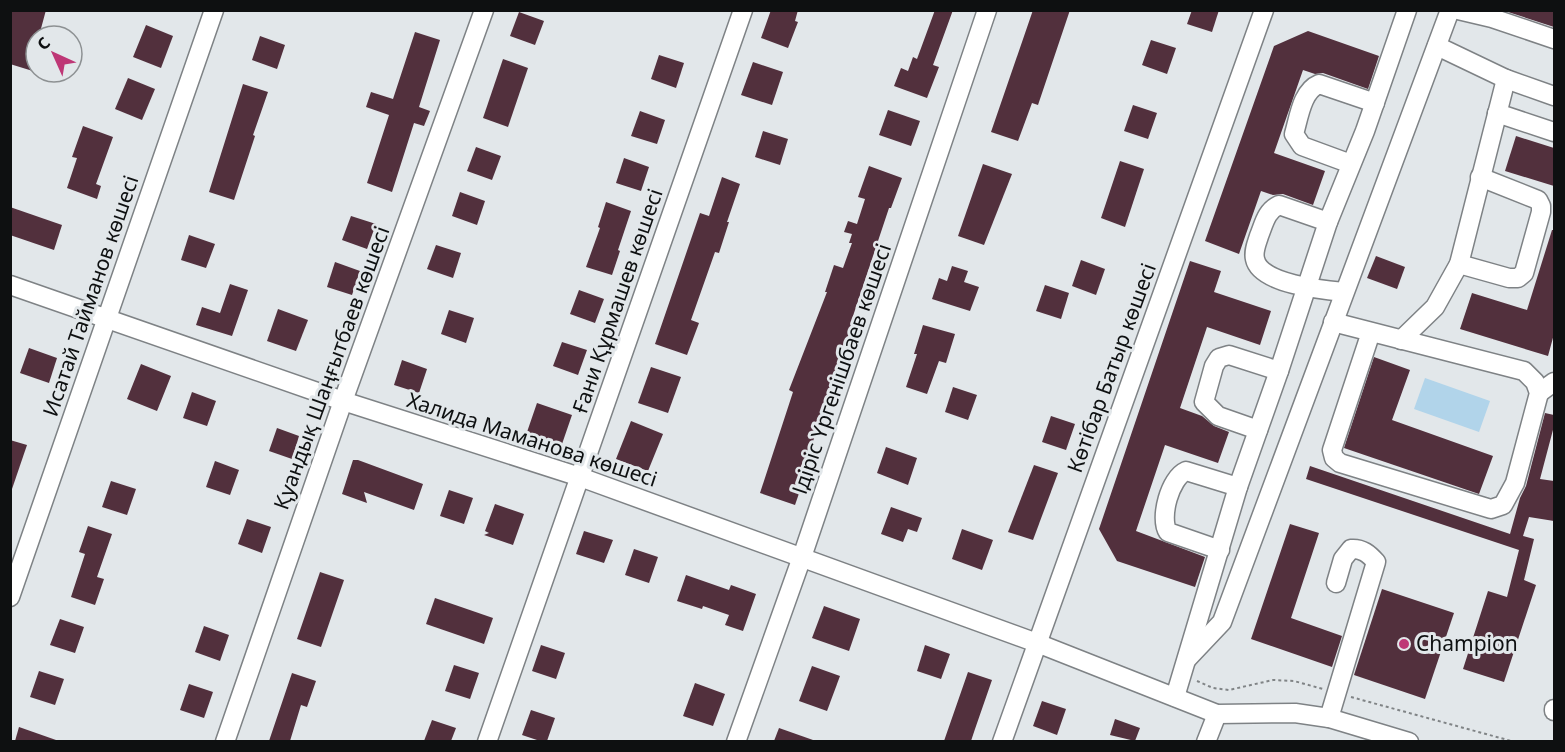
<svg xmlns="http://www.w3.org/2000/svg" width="1565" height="752" font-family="'Noto Sans',sans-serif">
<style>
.green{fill:#b1d4ea}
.building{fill:#52303d}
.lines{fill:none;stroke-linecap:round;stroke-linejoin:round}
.minor-casing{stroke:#7e8285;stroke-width:21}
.path{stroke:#808486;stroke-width:2;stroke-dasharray:3 3;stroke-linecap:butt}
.minor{stroke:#fff;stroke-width:18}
.poi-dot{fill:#be3776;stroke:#e2e7ea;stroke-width:2}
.labels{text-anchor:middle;stroke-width:6;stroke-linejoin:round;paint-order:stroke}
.street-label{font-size:21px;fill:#0e1011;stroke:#e2e7ea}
.poi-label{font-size:21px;fill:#0e1011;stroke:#e2e7ea;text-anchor:start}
</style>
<rect width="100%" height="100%" fill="#e2e7ea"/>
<polygon class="green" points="1425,378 1490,401 1479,432 1414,409"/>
<g class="building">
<polygon points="10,10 46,10 39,36 36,36 36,72 10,64"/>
<polygon points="771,10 798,10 795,21 798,22 788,48 761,38"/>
<polygon points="935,10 953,10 933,65 939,67 927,98 894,86 901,68 908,71 913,57 917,59"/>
<polygon points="1033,10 1070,10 1038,105 1032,103 1018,141 991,132"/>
<polygon points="1192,10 1219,10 1212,32 1187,24"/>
<polygon points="1506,10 1554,10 1554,27 1505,11"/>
<polygon points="519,12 544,21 535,45 510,36"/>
<polygon points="146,25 173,36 161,68 133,57"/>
<polygon points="1308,31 1379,56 1368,89 1323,73 1315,74 1303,70 1274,153 1325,171 1313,205 1283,194 1273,195 1261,191 1239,254 1205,241 1274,46"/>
<polygon points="415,32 440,40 419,107 430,111 424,126 414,123 392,192 367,183 389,115 366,107 371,92 393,99"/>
<polygon points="260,36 285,45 277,69 252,60"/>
<polygon points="1151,40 1176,48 1167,74 1142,65"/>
<polygon points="659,55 684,63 676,88 651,79"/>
<polygon points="503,59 528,68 508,127 483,118"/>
<polygon points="753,62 783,72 772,105 741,95"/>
<polygon points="128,78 155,89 142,120 115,109"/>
<polygon points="243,84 268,92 253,135 255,136 234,200 209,192"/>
<polygon points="1133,105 1157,113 1148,139 1124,131"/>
<polygon points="888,110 920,121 911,146 879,135"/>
<polygon points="640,111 665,120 657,144 631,136"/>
<polygon points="83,126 113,137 96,184 101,186 97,199 67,188 77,158 72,157"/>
<polygon points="763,131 788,139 780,165 755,157"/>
<polygon points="1516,136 1554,148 1554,186 1505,171"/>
<polygon points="476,147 501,156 492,180 467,171"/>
<polygon points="624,158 649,167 641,191 616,183"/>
<polygon points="1120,161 1144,169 1125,227 1101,218"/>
<polygon points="983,164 1012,174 984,245 958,236"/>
<polygon points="869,166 902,178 891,208 889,208 852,319 857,321 820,420 803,472 806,473 795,505 760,493 793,392 789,390 827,292 825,292 834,265 843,268 852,243 849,243 852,234 844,232 848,221 857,224 865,199 858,197"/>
<polygon points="722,177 740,184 727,222 729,222 719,253 715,252 691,320 699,323 687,355 655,344 700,213 709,216"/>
<polygon points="460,192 485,201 477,225 452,216"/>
<polygon points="606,202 631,211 618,250 620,251 612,275 586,267 600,228 598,227"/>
<polygon points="10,207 62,225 54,250 10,235"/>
<polygon points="351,216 376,224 367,249 342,240"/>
<polygon points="1552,230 1554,230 1554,334 1548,356 1460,329 1472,293 1527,310"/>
<polygon points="189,235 215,244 206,268 181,260"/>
<polygon points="436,245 461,253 453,278 427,269"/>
<polygon points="1376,256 1405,267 1397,289 1367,278"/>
<polygon points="1081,260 1105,269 1096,295 1072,286"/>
<polygon points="1190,261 1221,271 1214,292 1271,311 1260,345 1207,327 1180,408 1202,416 1214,426 1229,432 1218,463 1165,445 1136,531 1205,557 1195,587 1117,561 1099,529"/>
<polygon points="335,262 360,271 352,295 327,287"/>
<polygon points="952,266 968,271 964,282 979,287 970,311 932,299 939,278 947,281"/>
<polygon points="230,284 248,290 232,336 196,325 202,307 220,313"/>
<polygon points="1045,285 1069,293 1061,319 1036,311"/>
<polygon points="579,290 604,299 595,323 570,314"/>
<polygon points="278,309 308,320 296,351 267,341"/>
<polygon points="449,310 474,318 466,343 441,334"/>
<polygon points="923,325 955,334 946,363 939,361 927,394 906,387 917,354 914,354"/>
<polygon points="562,342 587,350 578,375 553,366"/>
<polygon points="29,348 57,358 49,383 20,373"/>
<polygon points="1374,357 1410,370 1392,420 1493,456 1479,494 1344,448"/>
<polygon points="402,360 427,369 419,393 394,385"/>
<polygon points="141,364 171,376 157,411 127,399"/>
<polygon points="651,367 681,377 668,413 638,403"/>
<polygon points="953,387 977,395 968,420 945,412"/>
<polygon points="192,392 216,401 207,426 183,418"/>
<polygon points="537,403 572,415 562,444 527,432"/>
<polygon points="1545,413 1554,415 1554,426 1540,479 1554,481 1554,521 1529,517 1523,536 1534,539 1524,580 1536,585 1504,682 1463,669 1488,591 1507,597 1519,550 1306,479 1310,466 1510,534 1520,498 1526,486"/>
<polygon points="1051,416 1075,424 1066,450 1042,442"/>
<polygon points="631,421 663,434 648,471 616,459"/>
<polygon points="277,428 299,436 292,459 269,451"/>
<polygon points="10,440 27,445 12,489 10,489"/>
<polygon points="886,447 917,458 908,485 877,473"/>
<polygon points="353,460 358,460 423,484 414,510 364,492 367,503 342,494"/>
<polygon points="215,461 239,470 230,495 206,487"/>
<polygon points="1034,465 1058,473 1033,540 1008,532"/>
<polygon points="111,481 136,489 127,515 102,507"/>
<polygon points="449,490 473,498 464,524 440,516"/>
<polygon points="495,504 524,514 513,545 484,535 489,533 485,531"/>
<polygon points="891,507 922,518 917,532 908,529 903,542 881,534"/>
<polygon points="247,519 271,527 262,553 238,544"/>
<polygon points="1290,524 1319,533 1291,618 1342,636 1332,667 1251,639"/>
<polygon points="88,526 112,534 97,577 104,579 95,605 71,597 85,554 79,552"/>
<polygon points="962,529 993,540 982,570 952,559"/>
<polygon points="584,531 613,540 604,563 576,554"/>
<polygon points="634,549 658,557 649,583 625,575"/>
<polygon points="320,572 344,580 321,647 297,639"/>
<polygon points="686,575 729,590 731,585 756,594 743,631 725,625 729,615 703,606 702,609 677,601"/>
<polygon points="1382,589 1454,613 1425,699 1354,675"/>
<polygon points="435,598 493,618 484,644 426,624"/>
<polygon points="824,606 860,619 849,651 812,638"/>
<polygon points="60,619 84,627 75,653 50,645"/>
<polygon points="204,626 229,635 220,661 195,652"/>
<polygon points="541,645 565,653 556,679 532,671"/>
<polygon points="925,645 950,654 941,679 917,671"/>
<polygon points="454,665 479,673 470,699 445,691"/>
<polygon points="812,666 840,676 827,711 799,701"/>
<polygon points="39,671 64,679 55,705 30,697"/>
<polygon points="968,672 992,680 975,729 971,741 944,741"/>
<polygon points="292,673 316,681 307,707 301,705 290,741 269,741"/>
<polygon points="695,683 725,694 713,726 683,716"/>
<polygon points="189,684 213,692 204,718 180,710"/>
<polygon points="1042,701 1066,709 1057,735 1033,726"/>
<polygon points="531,710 555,718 547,741 540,741 522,735"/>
<polygon points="1115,719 1140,728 1135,741 1110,735"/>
<polygon points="432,720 456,728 451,741 424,741"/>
<polygon points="19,727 56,740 56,741 15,741"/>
<polygon points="779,728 813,740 813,741 774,741"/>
</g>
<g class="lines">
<defs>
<g id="minor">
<polyline points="1458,10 1492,18 1554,39"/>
<polyline points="1437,46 1506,79 1554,96"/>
<polyline points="1497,113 1554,132"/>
<path d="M1351,164L1302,146L1294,134C1299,117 1302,91 1319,84L1375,103"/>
<path d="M1328,222L1279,205C1266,211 1264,224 1259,236C1257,243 1253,251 1255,259C1260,284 1323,290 1344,292"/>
<polyline points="1459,264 1509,278 1518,278 1524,273 1541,212 1541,206 1538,200 1480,177"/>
<polyline points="10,285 343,401 580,477 1037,643 1217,714 1295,713 1329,718 1409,742"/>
<polyline points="1333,322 1524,371 1535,382 1539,393 1515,483 1503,505 1491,509 1340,463 1334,458 1332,450 1371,332"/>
<polyline points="1401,340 1435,307 1459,264 1506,79"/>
<polyline points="1539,393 1554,382"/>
<polyline points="1258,430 1218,416 1204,402 1214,366 1219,358 1229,355 1279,371"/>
<path d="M1220,550L1168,532C1159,518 1170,478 1186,471L1238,487"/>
<polyline points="10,597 214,10"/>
<polyline points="1187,659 1222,622 1450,10"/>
<polyline points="1175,697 1238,487 1279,371 1328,222 1365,131 1407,10"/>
<polyline points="1554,711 1554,709"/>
<path d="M1329,718L1376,562C1369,554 1362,548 1351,549L1343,559L1336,583"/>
<polyline points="225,742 343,401 484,10"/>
<polyline points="487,742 743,10"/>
<polyline points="736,742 802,557 987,10"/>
<polyline points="1002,742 1264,10"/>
<polyline points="1206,742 1217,714"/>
</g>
</defs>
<use href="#minor" class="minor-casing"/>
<g class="path">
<polyline points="1197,681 1213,688 1229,690 1273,680 1294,681 1323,689"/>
<polyline points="1351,697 1515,742"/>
</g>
<use href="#minor" class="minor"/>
</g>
<circle class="poi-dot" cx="1404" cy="644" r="6"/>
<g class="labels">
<g class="street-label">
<text transform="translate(91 296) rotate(-71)" y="7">Исатай Тайманов көшесі</text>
<text transform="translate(618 301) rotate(-71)" y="7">Ғани Құрмашев көшесі</text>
<text transform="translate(332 368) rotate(-70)" y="7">Қуандық Шаңғытбаев көшесі</text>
<text transform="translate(1112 368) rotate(-70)" y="7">Көтібар Батыр көшесі</text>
<text transform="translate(842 369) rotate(-71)" y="7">Ідіріс Үргенішбаев көшесі</text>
<text transform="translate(532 440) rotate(18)" y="7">Халида Маманова көшесі</text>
</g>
<g class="poi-label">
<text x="1416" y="651">Champion</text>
</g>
</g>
<rect width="1565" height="752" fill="none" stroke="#0e1011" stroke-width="24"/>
<g transform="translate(54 54) rotate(315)"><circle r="28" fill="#e2e7ea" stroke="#8d9193" stroke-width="1.5"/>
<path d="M0-4.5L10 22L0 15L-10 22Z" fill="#be3776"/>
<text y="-9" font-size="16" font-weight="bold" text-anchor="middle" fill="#0e1011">С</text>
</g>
</svg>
